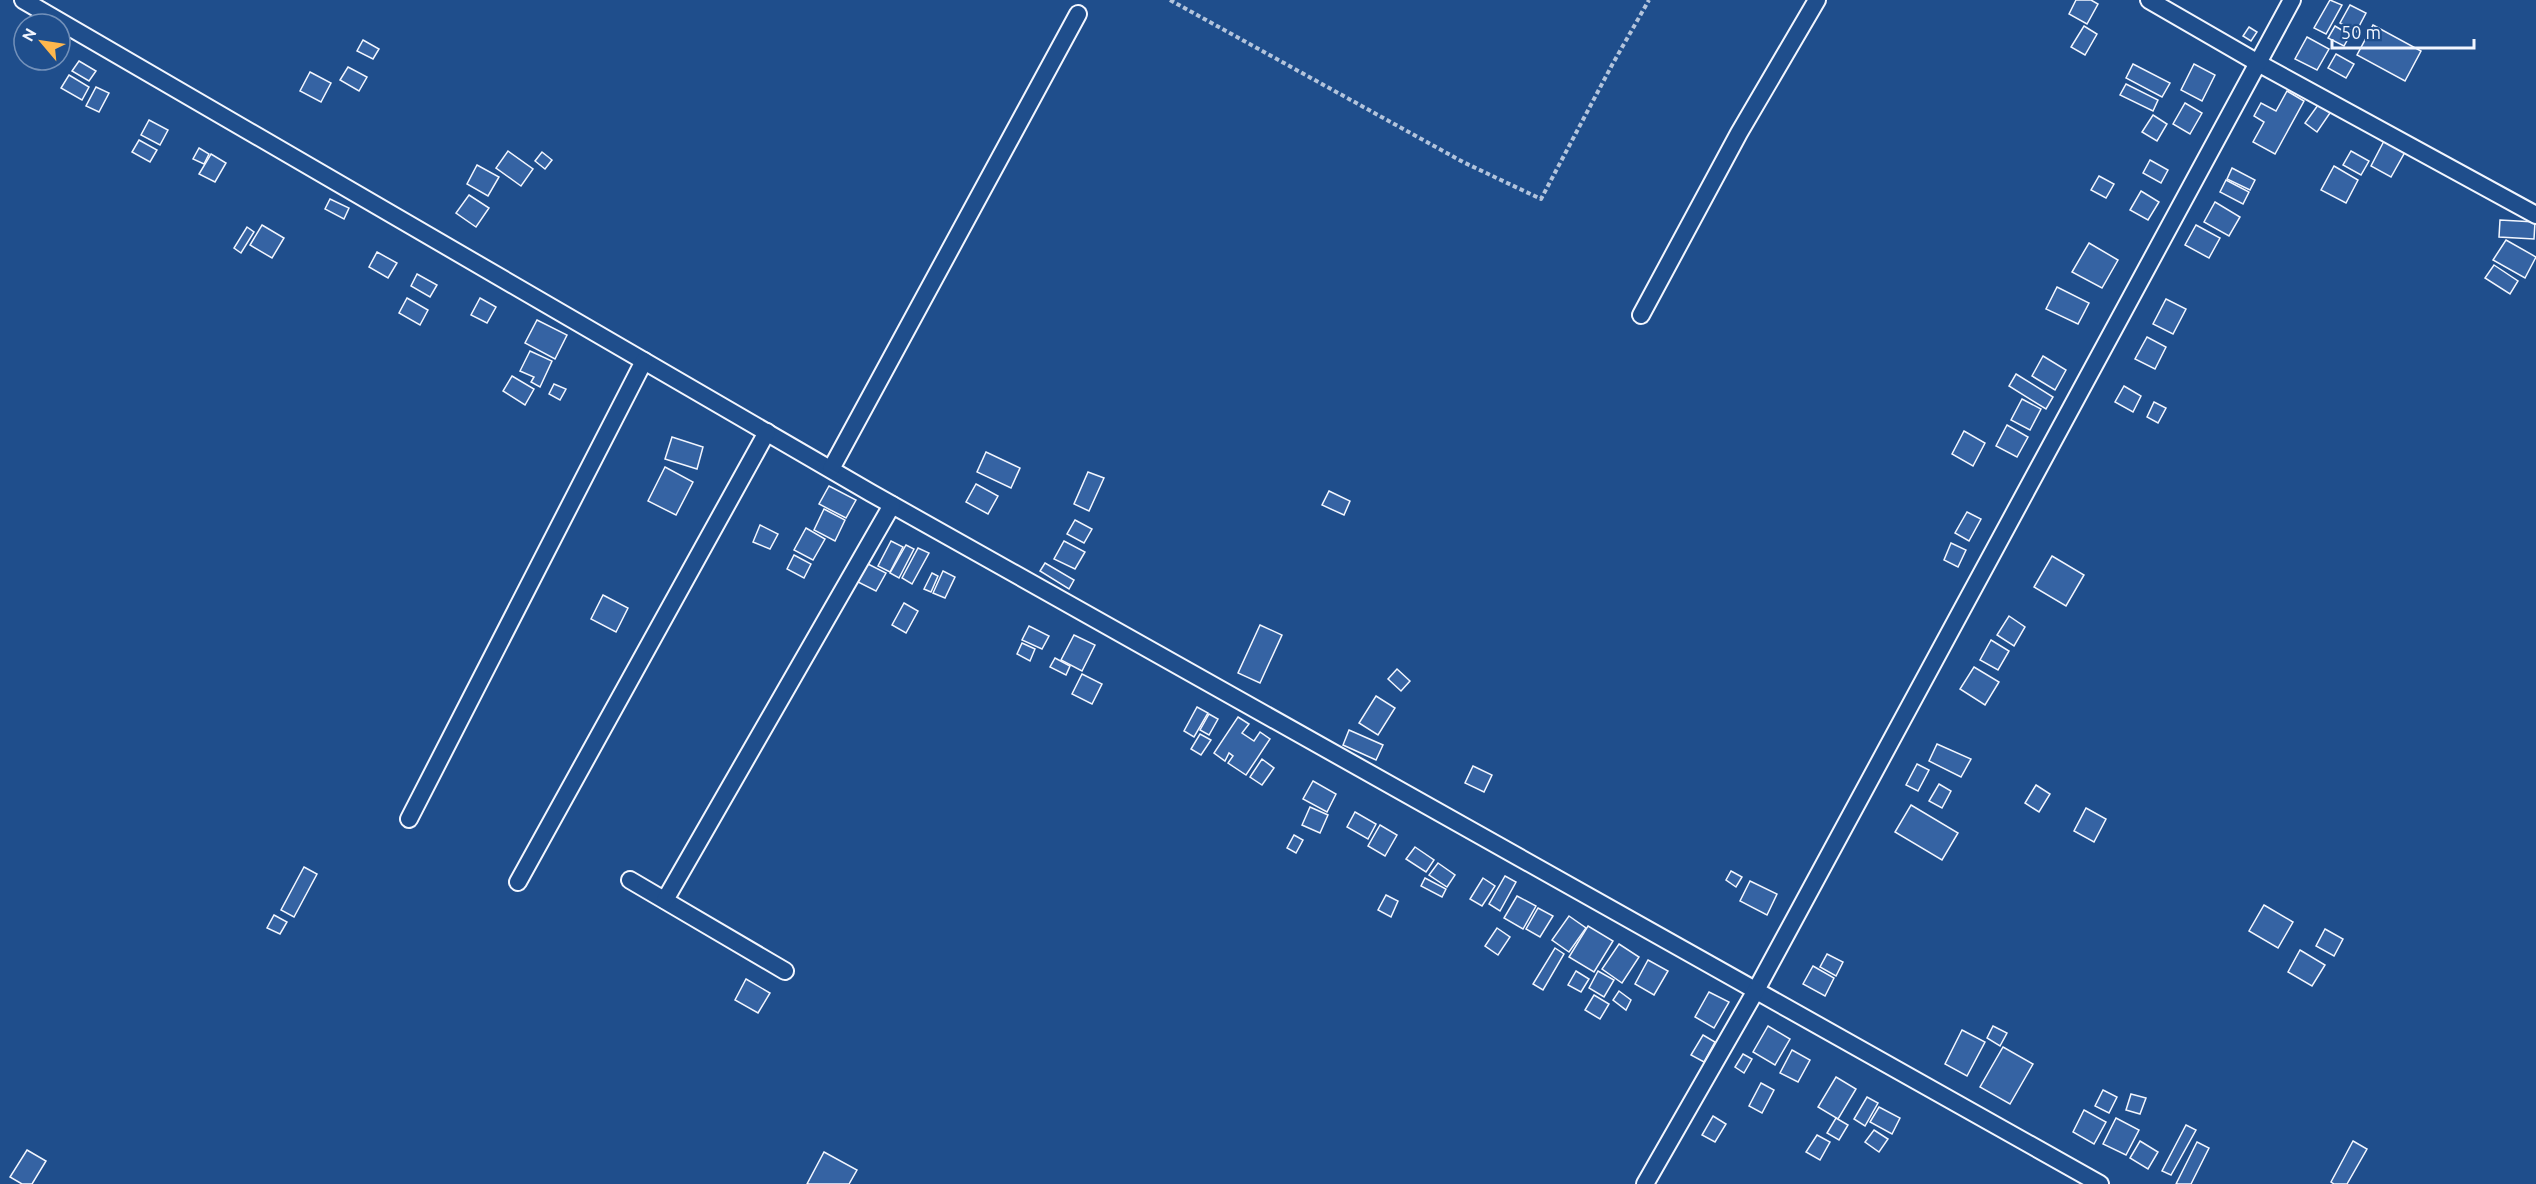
<svg xmlns="http://www.w3.org/2000/svg" width="2536" height="1184" font-family="Ubuntu,sans-serif">
<style>
.building{fill:#3563a3;stroke:#f2f6ff;stroke-width:1.5}
.lines{fill:none;stroke-linecap:round;stroke-linejoin:round}
.minor-casing{stroke:#f2f6ff;stroke-width:20}
.path{stroke:#b3c4dc;stroke-width:4;stroke-dasharray:4.5 3;stroke-linecap:butt}
.minor{stroke:#1f4e8c;stroke-width:16}
</style>
<rect width="100%" height="100%" fill="#1f4e8c"/>
<g class="building">
<polygon points="2076,0 2091,0 2098,4 2087,24 2069,14"/>
<polygon points="2330,0 2342,5 2326,34 2314,28"/>
<polygon points="2350,5 2366,13 2356,32 2340,23"/>
<polygon points="2373,25 2421,51 2405,81 2357,55"/>
<polygon points="2084,26 2097,34 2085,55 2071,47"/>
<polygon points="2335,26 2350,35 2344,46 2328,38"/>
<polygon points="2249,27 2257,32 2251,41 2243,36"/>
<polygon points="2307,37 2329,49 2317,70 2295,59"/>
<polygon points="363,40 379,49 373,59 357,51"/>
<polygon points="2336,54 2354,64 2346,78 2328,68"/>
<polygon points="79,61 96,71 89,81 72,71"/>
<polygon points="2133,64 2170,83 2162,97 2126,78"/>
<polygon points="2194,64 2215,75 2202,101 2181,90"/>
<polygon points="348,67 367,77 359,91 340,80"/>
<polygon points="310,72 331,83 321,102 300,91"/>
<polygon points="69,75 89,87 82,100 61,88"/>
<polygon points="2126,84 2158,100 2153,111 2120,95"/>
<polygon points="96,87 109,93 99,112 86,106"/>
<polygon points="2287,91 2304,101 2275,154 2253,142 2264,122 2254,116 2261,103 2276,111"/>
<polygon points="2185,103 2202,113 2190,134 2173,124"/>
<polygon points="2318,105 2330,113 2317,132 2305,123"/>
<polygon points="2153,115 2167,124 2157,141 2142,132"/>
<polygon points="149,120 168,130 160,145 141,135"/>
<polygon points="139,140 157,150 150,162 132,152"/>
<polygon points="2384,141 2405,152 2391,177 2371,166"/>
<polygon points="199,148 209,154 204,164 193,159"/>
<polygon points="508,151 533,169 521,186 496,168"/>
<polygon points="2351,151 2369,161 2361,175 2343,165"/>
<polygon points="542,152 552,160 545,169 535,161"/>
<polygon points="211,154 226,163 215,182 199,174"/>
<polygon points="2150,160 2168,170 2161,183 2143,173"/>
<polygon points="477,165 499,177 488,196 467,184"/>
<polygon points="2334,166 2358,180 2346,203 2321,190"/>
<polygon points="2232,168 2255,180 2250,190 2227,179"/>
<polygon points="2099,176 2114,184 2106,198 2091,190"/>
<polygon points="2226,180 2249,192 2243,204 2220,192"/>
<polygon points="2141,191 2159,202 2148,220 2130,210"/>
<polygon points="469,195 489,208 476,227 456,213"/>
<polygon points="330,199 349,208 344,219 325,209"/>
<polygon points="2215,202 2240,217 2229,236 2204,222"/>
<polygon points="2500,220 2535,222 2534,239 2499,237"/>
<polygon points="262,225 284,238 272,258 250,245"/>
<polygon points="2196,225 2220,238 2209,258 2185,245"/>
<polygon points="247,227 254,232 241,253 234,248"/>
<polygon points="2506,240 2536,257 2525,278 2493,260"/>
<polygon points="2089,243 2118,260 2102,288 2072,272"/>
<polygon points="377,252 397,263 388,278 369,267"/>
<polygon points="2494,265 2518,281 2510,294 2485,278"/>
<polygon points="417,274 437,285 430,297 411,286"/>
<polygon points="2057,287 2089,303 2078,324 2046,309"/>
<polygon points="407,298 428,310 420,325 399,313"/>
<polygon points="480,298 496,307 487,323 471,315"/>
<polygon points="2166,299 2186,309 2173,334 2153,324"/>
<polygon points="537,320 567,335 555,359 525,343"/>
<polygon points="2147,337 2166,347 2155,369 2135,359"/>
<polygon points="530,351 552,361 540,387 531,382 534,377 520,371"/>
<polygon points="2043,356 2066,370 2055,390 2032,376"/>
<polygon points="2016,374 2053,397 2046,409 2009,386"/>
<polygon points="512,376 534,389 525,405 503,391"/>
<polygon points="554,384 566,389 560,400 549,394"/>
<polygon points="2124,386 2141,396 2133,412 2115,402"/>
<polygon points="2022,399 2041,409 2030,430 2011,420"/>
<polygon points="2154,402 2166,408 2158,423 2147,417"/>
<polygon points="2007,425 2028,437 2017,457 1996,446"/>
<polygon points="1964,431 1985,443 1973,466 1952,454"/>
<polygon points="672,437 703,447 697,469 665,459"/>
<polygon points="986,452 1020,468 1011,488 977,472"/>
<polygon points="665,467 693,482 676,515 648,501"/>
<polygon points="1088,472 1104,478 1089,511 1074,504"/>
<polygon points="976,484 998,496 988,514 966,502"/>
<polygon points="829,486 856,500 846,518 819,504"/>
<polygon points="1329,491 1350,501 1344,515 1322,505"/>
<polygon points="824,509 845,520 835,541 814,530"/>
<polygon points="1967,512 1981,519 1969,541 1955,533"/>
<polygon points="1075,520 1092,529 1084,543 1067,534"/>
<polygon points="760,525 778,534 770,549 753,542"/>
<polygon points="806,528 825,539 813,560 794,550"/>
<polygon points="891,541 903,547 890,572 878,566"/>
<polygon points="1064,541 1085,552 1075,569 1054,559"/>
<polygon points="1951,543 1966,550 1958,567 1944,560"/>
<polygon points="906,545 914,549 899,578 890,573"/>
<polygon points="918,548 929,553 912,584 902,578"/>
<polygon points="794,555 811,564 804,578 787,569"/>
<polygon points="2052,556 2084,575 2066,606 2034,587"/>
<polygon points="1045,563 1074,580 1069,589 1040,571"/>
<polygon points="868,564 886,573 876,591 858,582"/>
<polygon points="943,571 955,577 945,598 933,593"/>
<polygon points="932,573 938,576 931,592 924,589"/>
<polygon points="603,595 628,608 616,632 591,619"/>
<polygon points="904,603 918,611 906,633 892,625"/>
<polygon points="2009,616 2025,627 2014,646 1997,635"/>
<polygon points="1260,625 1282,635 1260,683 1238,673"/>
<polygon points="1029,626 1049,636 1042,649 1022,640"/>
<polygon points="1074,635 1095,645 1082,671 1061,660"/>
<polygon points="1991,640 2009,651 1998,670 1980,660"/>
<polygon points="1022,643 1035,649 1030,661 1017,654"/>
<polygon points="1055,658 1070,666 1066,675 1050,667"/>
<polygon points="1974,667 1999,682 1985,705 1960,689"/>
<polygon points="1397,669 1410,681 1401,691 1388,679"/>
<polygon points="1082,674 1102,684 1092,704 1072,694"/>
<polygon points="1376,696 1395,708 1378,735 1359,723"/>
<polygon points="1197,707 1208,713 1194,737 1184,731"/>
<polygon points="1209,714 1218,719 1209,735 1200,730"/>
<polygon points="1238,717 1249,724 1242,733 1254,741 1260,732 1270,739 1246,775 1228,763 1233,756 1229,753 1225,761 1214,753"/>
<polygon points="1349,730 1383,745 1376,760 1343,745"/>
<polygon points="1200,734 1211,740 1201,755 1191,749"/>
<polygon points="1937,744 1971,759 1961,777 1929,761"/>
<polygon points="1262,759 1274,768 1262,785 1250,777"/>
<polygon points="1917,764 1929,770 1918,791 1906,785"/>
<polygon points="1473,766 1492,775 1484,792 1465,783"/>
<polygon points="1313,781 1336,794 1327,812 1303,799"/>
<polygon points="1939,784 1951,791 1942,808 1929,801"/>
<polygon points="2036,785 2050,794 2039,812 2025,803"/>
<polygon points="1911,805 1958,833 1942,860 1895,832"/>
<polygon points="1310,807 1328,815 1320,833 1302,825"/>
<polygon points="2086,808 2106,819 2094,842 2074,831"/>
<polygon points="1355,812 1376,824 1368,839 1347,827"/>
<polygon points="1380,825 1397,835 1385,856 1368,846"/>
<polygon points="1294,835 1303,840 1296,853 1287,848"/>
<polygon points="1415,847 1434,860 1426,872 1406,859"/>
<polygon points="1438,863 1455,875 1447,887 1429,875"/>
<polygon points="304,867 317,874 294,917 281,910"/>
<polygon points="1731,871 1742,877 1736,887 1726,880"/>
<polygon points="1505,876 1516,882 1500,911 1489,904"/>
<polygon points="1425,878 1446,889 1442,897 1421,886"/>
<polygon points="1483,878 1495,886 1482,906 1470,899"/>
<polygon points="1750,881 1777,894 1767,915 1740,901"/>
<polygon points="1386,895 1398,901 1391,917 1378,910"/>
<polygon points="1517,896 1536,906 1523,929 1504,918"/>
<polygon points="2264,905 2293,922 2278,948 2249,931"/>
<polygon points="1538,908 1553,916 1540,937 1526,929"/>
<polygon points="274,915 287,922 280,934 267,928"/>
<polygon points="1569,916 1586,928 1569,952 1552,940"/>
<polygon points="1588,926 1613,941 1594,972 1569,957"/>
<polygon points="1497,928 1510,937 1498,955 1485,946"/>
<polygon points="2325,929 2343,939 2334,956 2316,946"/>
<polygon points="1619,944 1639,957 1622,983 1602,969"/>
<polygon points="1555,948 1564,954 1543,990 1533,984"/>
<polygon points="2300,950 2325,965 2312,986 2288,972"/>
<polygon points="1827,954 1843,962 1836,976 1820,967"/>
<polygon points="1648,960 1668,971 1654,995 1635,984"/>
<polygon points="1813,966 1834,978 1825,996 1803,984"/>
<polygon points="1576,971 1589,979 1581,992 1568,985"/>
<polygon points="1598,971 1614,980 1604,997 1589,988"/>
<polygon points="746,979 770,993 758,1013 735,1000"/>
<polygon points="1619,991 1631,1000 1626,1010 1613,1000"/>
<polygon points="1709,992 1729,1002 1714,1028 1695,1017"/>
<polygon points="1594,995 1609,1004 1600,1019 1585,1010"/>
<polygon points="1768,1026 1790,1039 1775,1065 1753,1052"/>
<polygon points="1993,1026 2007,1033 2000,1046 1987,1038"/>
<polygon points="1962,1030 1985,1042 1967,1076 1945,1064"/>
<polygon points="1703,1035 1715,1042 1704,1062 1691,1055"/>
<polygon points="2003,1047 2033,1064 2010,1104 1980,1087"/>
<polygon points="1792,1050 1810,1060 1798,1082 1780,1073"/>
<polygon points="1743,1054 1752,1059 1744,1073 1735,1067"/>
<polygon points="1836,1077 1856,1089 1838,1119 1818,1107"/>
<polygon points="1761,1083 1774,1090 1762,1113 1749,1106"/>
<polygon points="2103,1090 2117,1097 2109,1113 2095,1106"/>
<polygon points="2131,1094 2146,1098 2140,1114 2126,1110"/>
<polygon points="1867,1097 1878,1103 1865,1126 1854,1119"/>
<polygon points="1879,1107 1900,1118 1892,1134 1870,1122"/>
<polygon points="2084,1110 2106,1122 2094,1144 2073,1132"/>
<polygon points="1713,1116 1726,1124 1715,1142 1702,1135"/>
<polygon points="1836,1118 1848,1125 1839,1140 1827,1133"/>
<polygon points="2116,1118 2139,1130 2126,1155 2103,1144"/>
<polygon points="2186,1125 2196,1130 2171,1175 2162,1171"/>
<polygon points="1874,1130 1888,1139 1879,1152 1865,1142"/>
<polygon points="1817,1135 1830,1142 1820,1160 1806,1152"/>
<polygon points="2140,1141 2158,1152 2148,1169 2130,1158"/>
<polygon points="2353,1141 2367,1149 2347,1184 2334,1184 2331,1182"/>
<polygon points="2197,1142 2209,1148 2191,1184 2176,1184"/>
<polygon points="27,1150 46,1161 32,1184 22,1184 10,1177"/>
<polygon points="824,1152 857,1170 849,1184 807,1184"/>
</g>
<g class="lines">
<defs>
<g id="minor">
<polyline points="23,0 871,493 2100,1184"/>
<polyline points="2149,0 2258,63 2536,215"/>
<polyline points="1641,315 1739,133 1817,0"/>
<polyline points="831,469 1078,14"/>
<polyline points="409,819 644,361"/>
<polyline points="630,880 785,971"/>
<polyline points="518,882 767,432"/>
<polyline points="665,900 892,505"/>
<polyline points="1645,1184 1755,992 2292,0"/>
</g>
</defs>
<use href="#minor" class="minor-casing"/>
<polyline class="path" points="1170,0 1463,162 1541,199 1612,65 1649,0"/>
<use href="#minor" class="minor"/>
</g>
<g transform="translate(42 42) rotate(299)"><circle r="28" fill="#1f4e8c" stroke="#7391ba" stroke-width="1.5"/>
<path d="M0-4.5L10 22L0 15L-10 22Z" fill="#ffb74d"/>
<text y="-9" font-size="16" font-weight="bold" text-anchor="middle" fill="#f2f6ff">N</text>
</g>
<path d="M2332 39v9h142v-9" fill="none" stroke="#f2f6ff" stroke-width="3"/>
<text x="2341" y="39" font-size="18" fill="#f2f6ff" stroke="#1f4e8c" stroke-width="4.5" paint-order="stroke">50 m</text>
</svg>
